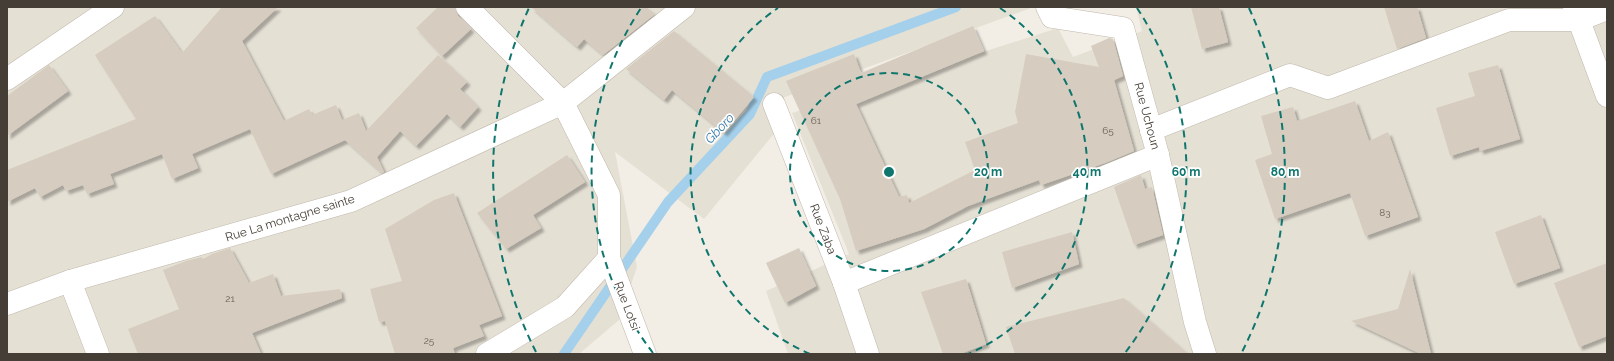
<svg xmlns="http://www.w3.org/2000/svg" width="1614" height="361" font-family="Raleway,sans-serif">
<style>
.residential{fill:#e5e0d4}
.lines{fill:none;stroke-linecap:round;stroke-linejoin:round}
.stream{stroke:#a5d0eb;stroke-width:10}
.building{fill:#d6ccbf;filter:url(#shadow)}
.minor-casing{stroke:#c0b8ac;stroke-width:23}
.minor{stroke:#fff;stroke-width:22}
.ring{fill:none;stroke:#0f766e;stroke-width:2;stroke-dasharray:7 5}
.labels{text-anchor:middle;stroke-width:3.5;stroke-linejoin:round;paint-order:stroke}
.number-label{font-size:10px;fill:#686258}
.street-label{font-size:12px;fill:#443e36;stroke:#fff}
.water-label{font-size:13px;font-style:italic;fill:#367aa9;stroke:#fff}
.centre{fill:#0f766e;stroke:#fff;stroke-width:2}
.ring-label{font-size:12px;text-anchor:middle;font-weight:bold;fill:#0f766e;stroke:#fff;stroke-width:3.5;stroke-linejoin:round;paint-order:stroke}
</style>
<defs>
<filter id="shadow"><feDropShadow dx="3.5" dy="3.5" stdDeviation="1" flood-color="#0004"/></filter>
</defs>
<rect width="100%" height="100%" fill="#f2eee6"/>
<g class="residential">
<polygon points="7,7 1034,7 774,101 777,130 704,219 615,152 637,267 619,320 579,354 7,354"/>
<polygon points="1136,7 1607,7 1607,354 788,354 766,291 849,254 792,113 1058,28 1073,57 1142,31"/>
</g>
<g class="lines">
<polyline class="stream" points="564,354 668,202 750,114 767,77 956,7"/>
</g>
<g class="building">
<polygon points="222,7 278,7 242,41 284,121 309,109 312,115 336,105 342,120 359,113 366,131 438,55 467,82 460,89 478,107 460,127 447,114 416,146 400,131 377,157 384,172 382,173 345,140 271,174 250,129 192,154 198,168 172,179 162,154 110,174 114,184 87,194 83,185 66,191 63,185 40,197 35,188 7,202 7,170 136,119 95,55 155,16 182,53"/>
<polygon points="438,7 455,7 458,16 471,29 442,56 416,28"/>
<polygon points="531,7 646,7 655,14 603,55 584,39 577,47"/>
<polygon points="1191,7 1219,7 1228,42 1202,49"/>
<polygon points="1384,7 1417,7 1426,38 1397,49"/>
<polygon points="973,26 984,51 856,104 899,197 907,195 909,203 975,170 965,142 1018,123 1015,112 1026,54 1099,67 1091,46 1109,38 1113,39 1123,76 1114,80 1134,151 1105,163 1041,185 1039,180 968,206 924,229 856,251 840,199 786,81 854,54 861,73"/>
<polygon points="674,31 754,97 724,133 672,90 664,100 626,69"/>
<polygon points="49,65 68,91 7,136 7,96"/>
<polygon points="1498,65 1520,139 1480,151 1479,147 1450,156 1436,108 1475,96 1468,73"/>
<polygon points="1355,101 1369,141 1388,132 1418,217 1365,236 1350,193 1275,219 1255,160 1272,154 1261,116 1293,107 1297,121"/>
<polygon points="567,155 585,182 533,215 541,228 506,249 477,213"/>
<polygon points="1141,175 1145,189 1152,187 1163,235 1134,245 1114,187"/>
<polygon points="454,193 502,316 479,325 484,336 453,348 455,354 395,354 385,321 379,322 370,289 402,281 385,229 434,200"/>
<polygon points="1541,215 1560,268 1514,284 1495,232"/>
<polygon points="1072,232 1079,264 1012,288 1002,252"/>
<polygon points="230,248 249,283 273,274 281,296 340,289 342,298 252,333 261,354 138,354 128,329 179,309 163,270 186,261 202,257 203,259 212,254"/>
<polygon points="799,248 816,286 785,303 766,263"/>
<polygon points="1607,263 1607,336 1579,347 1554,283"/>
<polygon points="1410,269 1431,354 1421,354 1351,321 1398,309"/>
<polygon points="966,279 986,344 960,354 943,354 921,292"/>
<polygon points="1124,298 1188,354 1015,354 1006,327"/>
</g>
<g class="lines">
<defs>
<g id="minor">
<polyline points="467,7 563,103 609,195 609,258 565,307 487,354"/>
<polyline points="1047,7 1052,17 1123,28 1158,155 1195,322 1205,354"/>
<polyline points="1574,7 1607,96"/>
<polyline points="7,79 113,7"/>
<polyline points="774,104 844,283 868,354"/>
<polyline points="1151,130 1290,75 1328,88 1509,20 1579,20 1607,9"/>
<polyline points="609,258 645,354"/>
<polyline points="70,281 98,354"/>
<polyline points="844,283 1158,155"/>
<polyline points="7,304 70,281 351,201 563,103 684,7"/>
</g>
</defs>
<use href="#minor" class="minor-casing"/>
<use href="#minor" class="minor"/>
</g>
<g class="ring">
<circle cx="889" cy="172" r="99"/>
<path d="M810 354A198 198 0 0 1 778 8M1000 8A198 198 0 0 1 968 354"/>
<path d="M653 353A297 297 0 0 1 641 8M1137 8A297 297 0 0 1 1125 353"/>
<path d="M536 352A396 396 0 0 1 529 8M1249 8A396 396 0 0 1 1242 352"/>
</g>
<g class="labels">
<g class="number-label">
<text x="816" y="124">61</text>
<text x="1108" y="134">65</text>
<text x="1385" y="216">83</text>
<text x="230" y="302">21</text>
<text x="429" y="344">25</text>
</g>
<g class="street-label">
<text transform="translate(1147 116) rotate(75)" y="4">Rue Uchoun</text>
<text transform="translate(290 218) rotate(-17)" y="4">Rue La montagne sainte</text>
<text transform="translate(823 229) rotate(69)" y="4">Rue Zaba</text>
<text transform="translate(627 306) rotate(69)" y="4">Rue Lotsi</text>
</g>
<g class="water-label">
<text transform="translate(719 128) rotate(-47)" y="5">Gboro</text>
</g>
</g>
<circle cx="889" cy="172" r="6" class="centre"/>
<g class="ring-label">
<text x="988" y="176">20 m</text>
<text x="1087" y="176">40 m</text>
<text x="1186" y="176">60 m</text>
<text x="1285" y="176">80 m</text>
</g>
<rect width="1614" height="361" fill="none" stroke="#443e36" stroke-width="16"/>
</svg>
